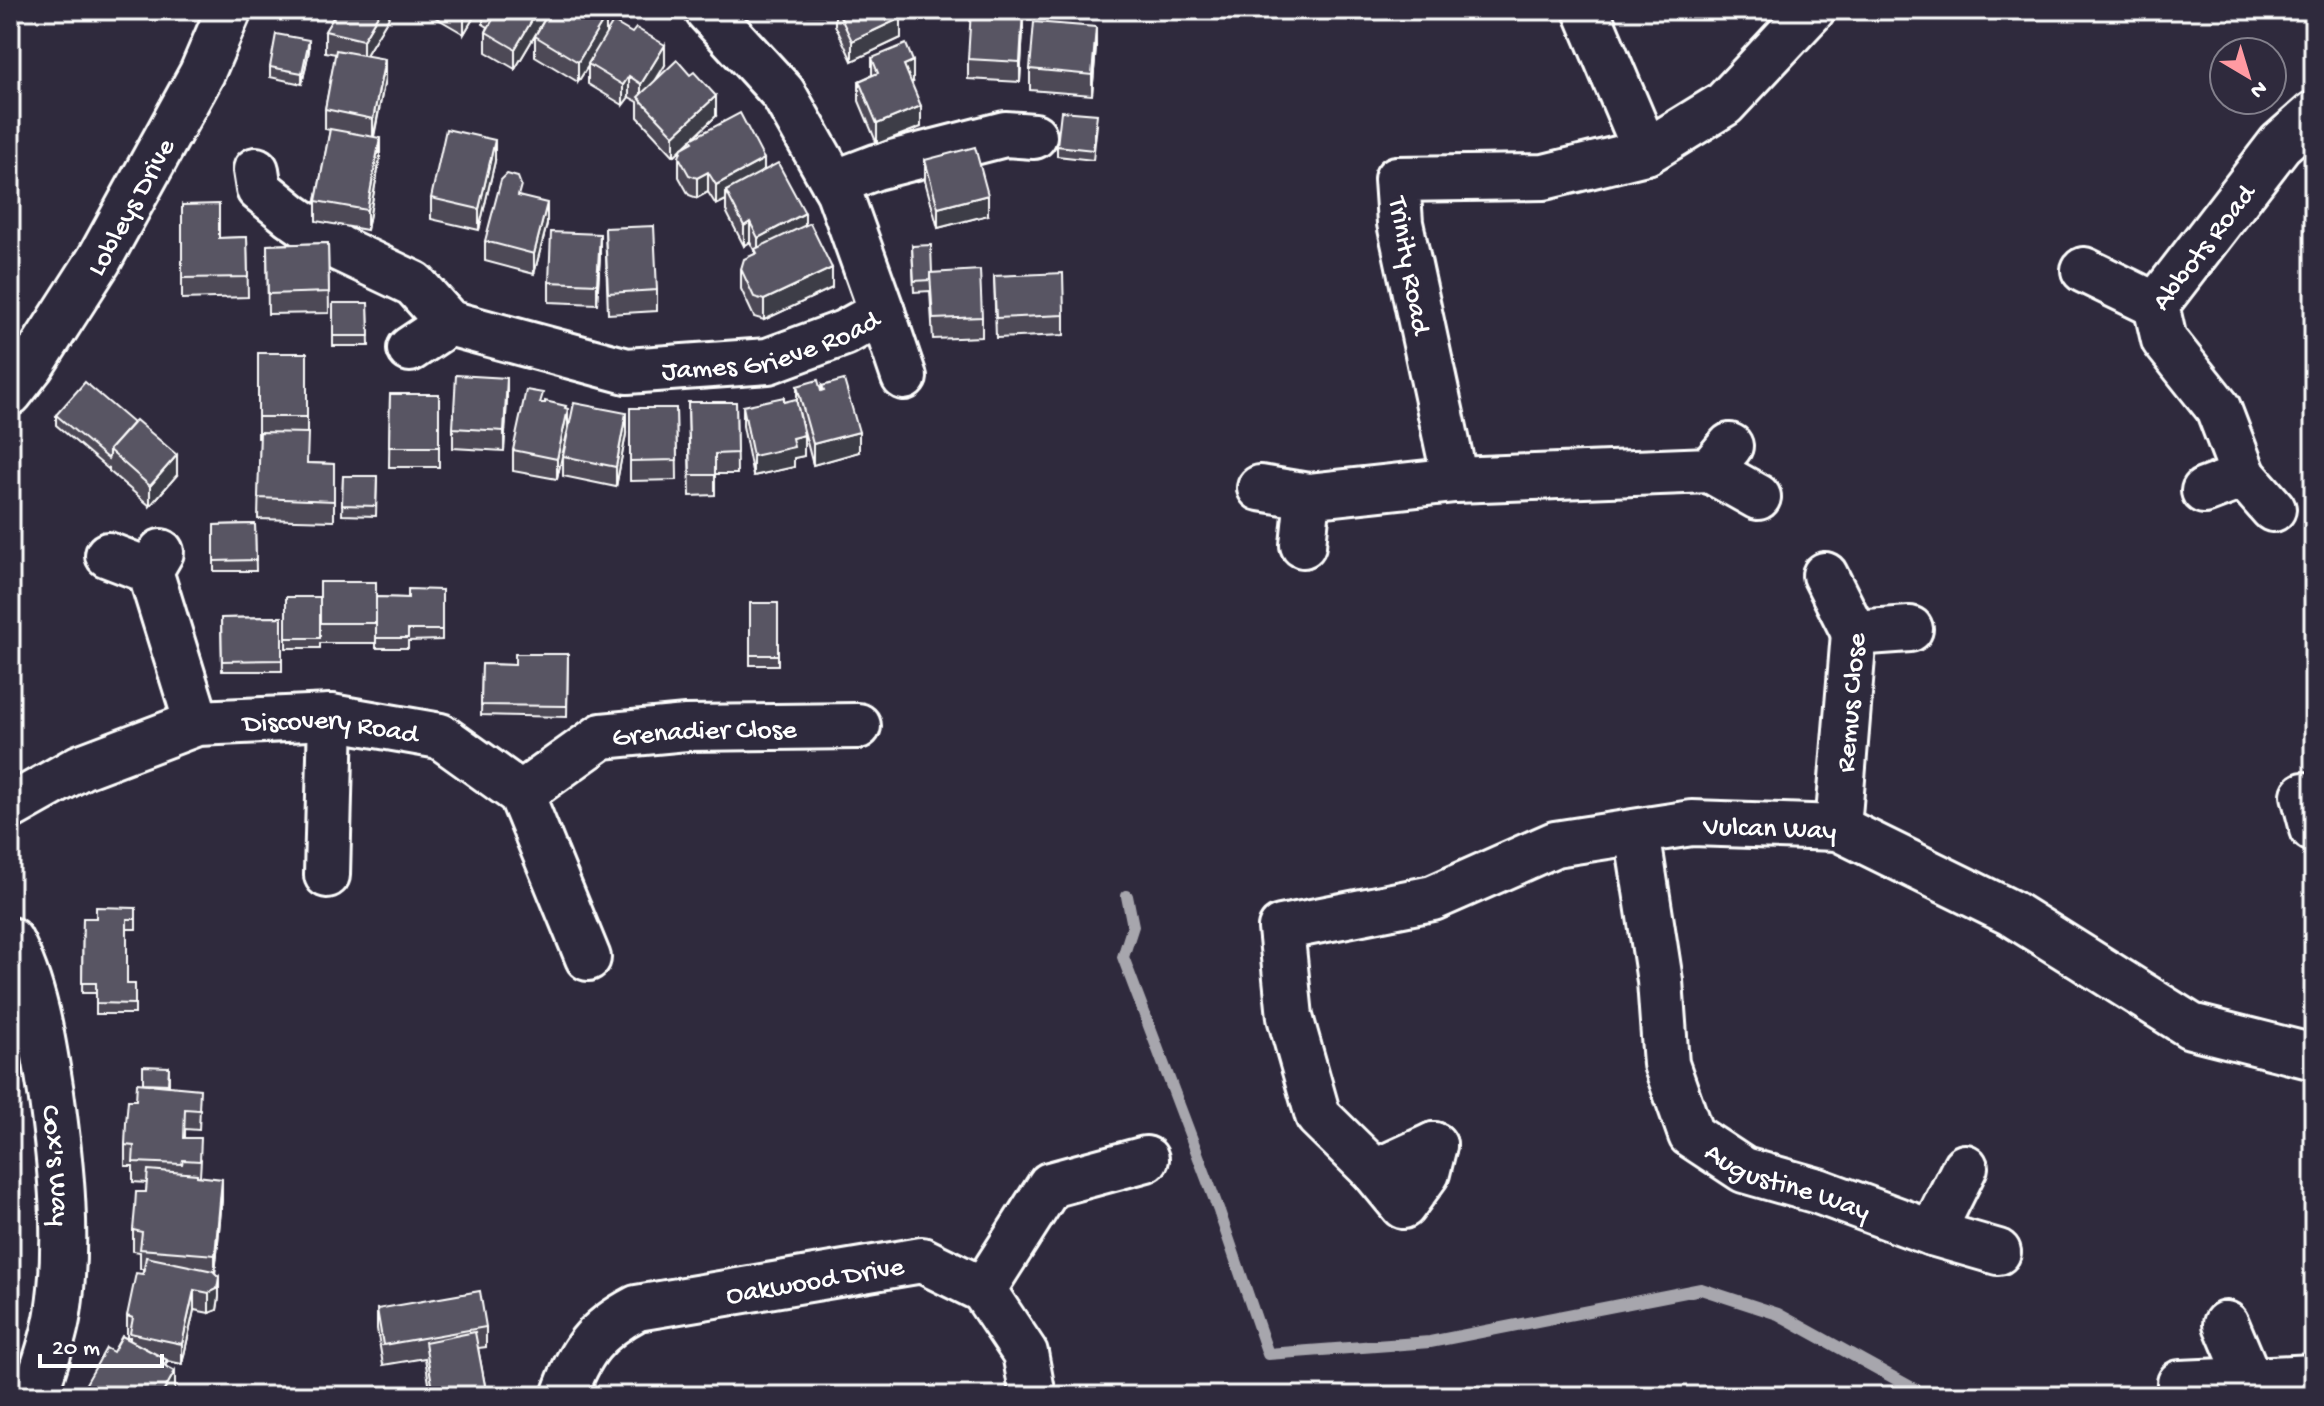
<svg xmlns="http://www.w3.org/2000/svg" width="2324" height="1406" font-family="'Gochi Hand',sans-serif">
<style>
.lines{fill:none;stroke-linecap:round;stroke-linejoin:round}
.stream{stroke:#a7a6ad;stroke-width:12}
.minor-casing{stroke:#fff;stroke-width:50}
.minor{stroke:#2f2a3d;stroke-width:44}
.wall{fill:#4d4956;stroke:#fff;stroke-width:2}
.shaded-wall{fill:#3e3c46;stroke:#fff;stroke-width:2}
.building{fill:#595564;stroke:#fff;stroke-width:2}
.labels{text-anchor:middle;stroke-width:7;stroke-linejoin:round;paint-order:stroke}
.street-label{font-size:28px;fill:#fff;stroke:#2f2a3d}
</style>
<rect width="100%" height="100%" fill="#2f2a3d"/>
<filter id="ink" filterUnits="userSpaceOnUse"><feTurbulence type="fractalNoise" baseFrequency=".0125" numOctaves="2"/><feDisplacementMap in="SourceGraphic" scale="16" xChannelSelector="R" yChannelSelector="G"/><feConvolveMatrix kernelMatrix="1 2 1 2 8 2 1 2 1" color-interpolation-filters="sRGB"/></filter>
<g filter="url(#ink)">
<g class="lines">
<polyline class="stream" points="1127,896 1133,926 1123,957 1219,1211 1268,1354 1430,1342 1701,1289 1778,1314 1927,1396"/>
<defs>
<g id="minor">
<polyline points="1586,10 1646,152"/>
<polyline points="256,170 259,189 291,215 340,249 414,284 449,323"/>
<polyline points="834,183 876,167 1005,134 1034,136"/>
<polyline points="2084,270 2156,305"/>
<polyline points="882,312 904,377"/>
<path id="s1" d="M410,349L449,323L627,371L768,361L844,333L882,312L839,192L783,93L707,10"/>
<path id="s2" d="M10,393L31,366L99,260L202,73L229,10"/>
<polyline points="1710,470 1758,497"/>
<path id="s3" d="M2244,476L2218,408L2164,340L2156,305L2280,144L2314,114"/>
<polyline points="1455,480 1710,470 1730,446"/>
<polyline points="1260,488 1308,496 1455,480 1400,223 1397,179 1544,177 1646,152 1724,104 1812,10"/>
<polyline points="2204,491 2244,476 2273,509"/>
<polyline points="1303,545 1308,496"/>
<polyline points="161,552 150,571 197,723"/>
<polyline points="108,555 150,571"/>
<polyline points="1825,575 1854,633"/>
<path id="s4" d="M521,794L602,736L686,728L858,726"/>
<polyline points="2304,795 2313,829"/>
<path id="s5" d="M10,807L81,767L197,723L331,717L440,736L521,794L588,958"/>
<path id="s6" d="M1838,828L1854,633L1910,629"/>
<path id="s7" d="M1637,832L1660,981L1666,1064L1691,1135L1744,1170L1818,1191L1932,1233L1965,1167"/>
<polyline points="327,875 331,717"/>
<path id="s8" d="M10,940C35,986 43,1041 51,1093C61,1165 69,1241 58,1313C54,1341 42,1369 35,1396"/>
<path id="s9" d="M1434,1145L1375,1172L1318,1116L1290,1017L1281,928L1433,898L1555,844L1692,823L1838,828L2011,913L2191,1026L2314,1057"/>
<polyline points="1375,1172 1403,1206 1427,1173 1434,1145"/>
<polyline points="1932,1233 1998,1252"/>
<polyline points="983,1290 1050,1185 1146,1159"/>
<polyline points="2226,1324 2250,1381"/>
<polyline points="2180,1383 2314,1377"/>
<path id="s10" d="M564,1396C579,1352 595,1330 637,1308L922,1260L983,1290L1025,1353L1033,1396"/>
</g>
</defs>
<use href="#minor" class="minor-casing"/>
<use href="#minor" class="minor"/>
</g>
<g class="wall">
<polygon points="338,10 393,10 366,55 385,79 374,137 380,158 367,230 316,221 316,201 330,130 325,129 325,109 336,54 325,52 325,31"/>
<polygon points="423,10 478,10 464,34"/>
<polygon points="483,10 550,10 515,69 486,52 486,32 488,27 483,24"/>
<polygon points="790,10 897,10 901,38 852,61 835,25 835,15 790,14"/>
<polygon points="1023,30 1020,82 968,79 968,59"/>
<polygon points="606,34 665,65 656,80 716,116 692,139 764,171 805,225 832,288 764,320 754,317 741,289 741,269 755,254 755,252 750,242 744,246 726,211 726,200 716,205 708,192 697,198 689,195 679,177 679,157 682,148 674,156 638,117 638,102 629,97 623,105 588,84 588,66 578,82 535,56 535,36"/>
<polygon points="1096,47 1092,95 1030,90 1030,69"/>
<polygon points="309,51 302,84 270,77 270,67"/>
<polygon points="872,58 913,82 911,83 921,127 877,144 859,101 859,81 872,75"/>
<polygon points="1097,125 1093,160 1057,156 1057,146"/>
<polygon points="925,160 988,215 938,228 925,181"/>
<polygon points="495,161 479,230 431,219 431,198"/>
<polygon points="521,197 547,224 534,274 485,261 485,241"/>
<polygon points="182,205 219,238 247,237 248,297 182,299"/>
<polygon points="605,228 657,290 657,311 608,314"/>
<polygon points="328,243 329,313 268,314 267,245"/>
<polygon points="912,246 932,273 982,317 982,337 933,339 930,291 914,292"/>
<polygon points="600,255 597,304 549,302 549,282"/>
<polygon points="994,276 1064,315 1064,335 996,338"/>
<polygon points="333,303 368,303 369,346 333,346"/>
<polygon points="258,353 307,353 307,463 334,464 334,521 258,519 260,438 258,438"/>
<polygon points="797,386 821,391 822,391 822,386 859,452 813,465 798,408 804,456 794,458 794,467 753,476 743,426 743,406 797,406"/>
<polygon points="390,394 439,394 439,467 389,467"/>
<polygon points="507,398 504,451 453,448 453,428"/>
<polygon points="688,402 736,402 737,474 715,474 715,495 690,496"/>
<polygon points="543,403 545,403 568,429 557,479 513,471 513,450"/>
<polygon points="630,408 676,408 677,480 630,481"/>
<polygon points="56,415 177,475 150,506 109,471 109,467 108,469 56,425"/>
<polygon points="626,434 616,487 563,476 563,456"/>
<polygon points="343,476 377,476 376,516 342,515"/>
<polygon points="255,524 256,571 214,571 214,525"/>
<polygon points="376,582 376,643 320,643 320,648 286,648 286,597 320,597"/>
<polygon points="442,590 442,640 408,641 408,648 376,648 376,597 408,598"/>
<rect x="750" y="603" width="28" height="62"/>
<polygon points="282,617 282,671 222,671 221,618"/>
<polygon points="568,654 567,717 481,715 482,664 515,665"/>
<polygon points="136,908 136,929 127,929 127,984 135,984 135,1014 96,1014 96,993 82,993 83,918 96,918"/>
<polygon points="169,1067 169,1086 200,1109 199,1130 185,1129 185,1138 201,1159 200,1176 222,1199 215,1273 219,1297 217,1310 209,1313 194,1310 182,1364 167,1361 167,1366 175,1391 172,1396 84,1396 84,1387 113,1352 130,1340 130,1337 127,1337 127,1316 144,1269 140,1269 140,1252 133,1251 133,1230 146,1192 147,1183 133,1182 133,1166 125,1166 125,1145 136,1100 143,1084"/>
<polygon points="377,1309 486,1327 486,1347 478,1348 487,1396 431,1396 425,1358 383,1365 377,1329"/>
</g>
<g class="shaded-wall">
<polygon points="381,10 393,10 363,60 363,40"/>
<polygon points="466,10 478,10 464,34 464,14"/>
<polygon points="538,10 550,10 515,69 515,49"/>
<polygon points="1023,10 1023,30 1020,82 1020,62"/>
<polygon points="606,16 606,37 588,64 588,66 578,82 578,62"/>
<polygon points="901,18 901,38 852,61 852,41"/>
<polygon points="1096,27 1096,47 1092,95 1092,75"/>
<polygon points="309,40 309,51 302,84 302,73"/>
<polygon points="665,45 665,65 642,102 641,100 641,84"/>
<polygon points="385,59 385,79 373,139 373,119"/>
<polygon points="913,61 913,82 904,86 904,65"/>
<polygon points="629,76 629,97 623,105 623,85"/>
<polygon points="716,96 716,116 674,156 674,135"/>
<polygon points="921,106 921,127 877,144 877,124"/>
<polygon points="380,138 380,158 367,230 367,210"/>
<polygon points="495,140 495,161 479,230 479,209"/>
<polygon points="764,159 764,180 726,191 726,200 716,205 716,185"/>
<polygon points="708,172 708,192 697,198 697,178"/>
<polygon points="988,195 988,215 938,228 938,208"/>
<polygon points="547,203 547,224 534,274 534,254"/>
<polygon points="805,213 805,234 758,258 758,238"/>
<polygon points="750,222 750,242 744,246 744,226"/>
<polygon points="600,234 600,255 597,304 597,284"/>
<polygon points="832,268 832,288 764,320 764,300"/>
<polygon points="507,378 507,398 504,451 504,431"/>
<polygon points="568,409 568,429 557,479 557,459"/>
<polygon points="626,413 626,434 616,487 616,467"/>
<polygon points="859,432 859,452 813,465 813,444"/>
<polygon points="804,435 804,456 794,458 794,467 753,476 753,456 792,438"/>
<polygon points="177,455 177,475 150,506 150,486"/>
<polygon points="222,1179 222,1199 215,1275 215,1255"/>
<polygon points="219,1277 219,1297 217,1310 209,1313 209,1293"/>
<polygon points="194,1290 194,1310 182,1364 182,1344"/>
<polygon points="175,1371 175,1391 172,1396 161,1396"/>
</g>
<g class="building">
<polygon points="338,10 381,10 363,40 325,31"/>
<polygon points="493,10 538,10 515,49 486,32 497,12"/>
<polygon points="550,10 595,10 606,16 578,62 535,36"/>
<polygon points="837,10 897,10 901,18 852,41"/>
<polygon points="971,10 1023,10 1020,62 968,59"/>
<polygon points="613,22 632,33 636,28 665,45 641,84 629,76 623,85 588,64"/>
<polygon points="1034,22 1096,27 1092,75 1030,69"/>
<polygon points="276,34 309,40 302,73 270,67"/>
<polygon points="906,44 913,61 904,65 921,106 877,124 859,81 878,73 872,58"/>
<polygon points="336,50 385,59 373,119 325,109"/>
<polygon points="677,60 690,75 694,72 716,96 674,135 638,97"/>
<polygon points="1061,111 1097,114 1093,150 1057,146"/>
<polygon points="740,113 764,159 716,185 708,172 697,178 689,175 679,157 682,148 693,142 691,139"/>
<polygon points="330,129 380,138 367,210 316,201"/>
<polygon points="446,129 495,140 479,209 431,198"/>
<polygon points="975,147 988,195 938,208 925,160"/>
<polygon points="778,163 805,213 758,238 750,222 744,226 726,191"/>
<polygon points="507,174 518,177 521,185 518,196 547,203 534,254 485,241 501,180"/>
<polygon points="219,204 219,238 247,237 248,277 182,278 182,205"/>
<polygon points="810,223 832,268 764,300 754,297 741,269 744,259 757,253 755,249"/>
<polygon points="654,226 657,290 608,293 605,228"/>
<polygon points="551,232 600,234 597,284 549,282"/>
<polygon points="328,243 329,292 268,294 267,245"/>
<polygon points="931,245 932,273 930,273 930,280 914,281 912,246"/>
<polygon points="980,270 982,317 933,319 930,273"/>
<polygon points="1063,273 1064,315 996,318 994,276"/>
<polygon points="333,303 368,303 369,336 333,336"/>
<rect x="258" y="353" width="49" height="64"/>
<polygon points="456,375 507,378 504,431 453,428"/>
<polygon points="818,380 821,391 824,390 822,386 844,380 859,432 813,444 797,386"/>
<polygon points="85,382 133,423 109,450 109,457 108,459 56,415"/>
<polygon points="526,390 543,393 540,403 545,403 545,401 566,406 565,408 568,409 557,459 513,450"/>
<polygon points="390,394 439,394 439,447 389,447"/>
<polygon points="784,397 784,402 796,399 804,435 792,438 794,447 753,456 743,406"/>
<polygon points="688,402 736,402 737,453 715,454 715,475 690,475"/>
<polygon points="574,403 626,413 616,467 563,456"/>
<polygon points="630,408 676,408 677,460 630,461"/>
<polygon points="136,420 177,455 150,486 109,450"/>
<polygon points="260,432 308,433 307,463 334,464 334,501 258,498"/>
<polygon points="343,476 377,476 376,506 342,505"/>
<polygon points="255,524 256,560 214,561 214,525"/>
<rect x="320" y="582" width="56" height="41"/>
<polygon points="408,589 442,590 442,630 408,630 408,638 376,638 376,597 408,598"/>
<rect x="286" y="597" width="34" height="41"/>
<rect x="750" y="603" width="28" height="52"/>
<polygon points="282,617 282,660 222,661 221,618"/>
<polygon points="515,654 568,654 567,706 481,705 482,664 515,665"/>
<polygon points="96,907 136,908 136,919 127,919 127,984 135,984 135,1004 96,1003 96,983 82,983 83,918 96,918"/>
<polygon points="143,1066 169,1067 168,1084 143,1083"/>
<polygon points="137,1083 200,1089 199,1110 185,1109 184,1138 201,1138 200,1161 183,1160 182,1164 133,1162 134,1146 125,1145 126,1123 128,1100 136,1100"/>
<polygon points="148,1170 197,1174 197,1176 222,1179 215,1255 140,1249 142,1232 133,1230 135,1208 136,1192 146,1192"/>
<polygon points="146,1257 213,1271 219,1277 217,1289 209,1293 194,1290 182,1344 130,1333 133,1318 127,1316 136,1273 143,1274"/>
<polygon points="480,1291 486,1327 383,1345 377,1309"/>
<polygon points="475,1332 487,1396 434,1396 425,1342"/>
<polygon points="122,1336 167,1360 164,1365 175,1371 161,1396 89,1396 92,1391 84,1387 95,1368 106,1348 113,1352"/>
</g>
</g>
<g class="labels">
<g class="street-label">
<text dy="10" stroke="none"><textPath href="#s2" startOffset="222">Lobleys Drive</textPath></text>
<text dy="10" stroke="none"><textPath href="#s3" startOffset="270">Abbots Road</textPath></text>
<text transform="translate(1412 265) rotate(80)" y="10">Trinity Road</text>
<text dy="10" stroke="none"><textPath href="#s1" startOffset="378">James Grieve Road</textPath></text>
<text dy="10" stroke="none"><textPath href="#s6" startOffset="126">Remus Close</textPath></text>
<text dy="10" stroke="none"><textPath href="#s5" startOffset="340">Discovery Road</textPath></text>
<text dy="10" stroke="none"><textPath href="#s4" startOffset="202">Grenadier Close</textPath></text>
<text dy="10" stroke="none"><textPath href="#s9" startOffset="842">Vulcan Way</textPath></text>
<text dy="10" stroke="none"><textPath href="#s8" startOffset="232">Cox's Way</textPath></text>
<text dy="10" stroke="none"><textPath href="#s7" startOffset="418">Augustine Way</textPath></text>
<text dy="10" stroke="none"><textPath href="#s10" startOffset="298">Oakwood Drive</textPath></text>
</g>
</g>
<rect width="2324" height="1406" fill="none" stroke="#2f2a3d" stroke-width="40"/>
<rect x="20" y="20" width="2284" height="1366" fill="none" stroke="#fff" stroke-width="3" filter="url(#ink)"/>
<g transform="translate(2248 76) rotate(142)"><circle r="38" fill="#2f2a3d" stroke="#827f8b" stroke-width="2"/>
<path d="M0-6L14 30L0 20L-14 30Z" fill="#ff9aa2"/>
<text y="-12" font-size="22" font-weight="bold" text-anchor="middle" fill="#ffffff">N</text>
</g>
<path d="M40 1354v12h122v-12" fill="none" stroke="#ffffff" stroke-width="4"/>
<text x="52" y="1354" font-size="24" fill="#ffffff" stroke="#2f2a3d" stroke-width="6" paint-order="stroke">20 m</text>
</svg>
